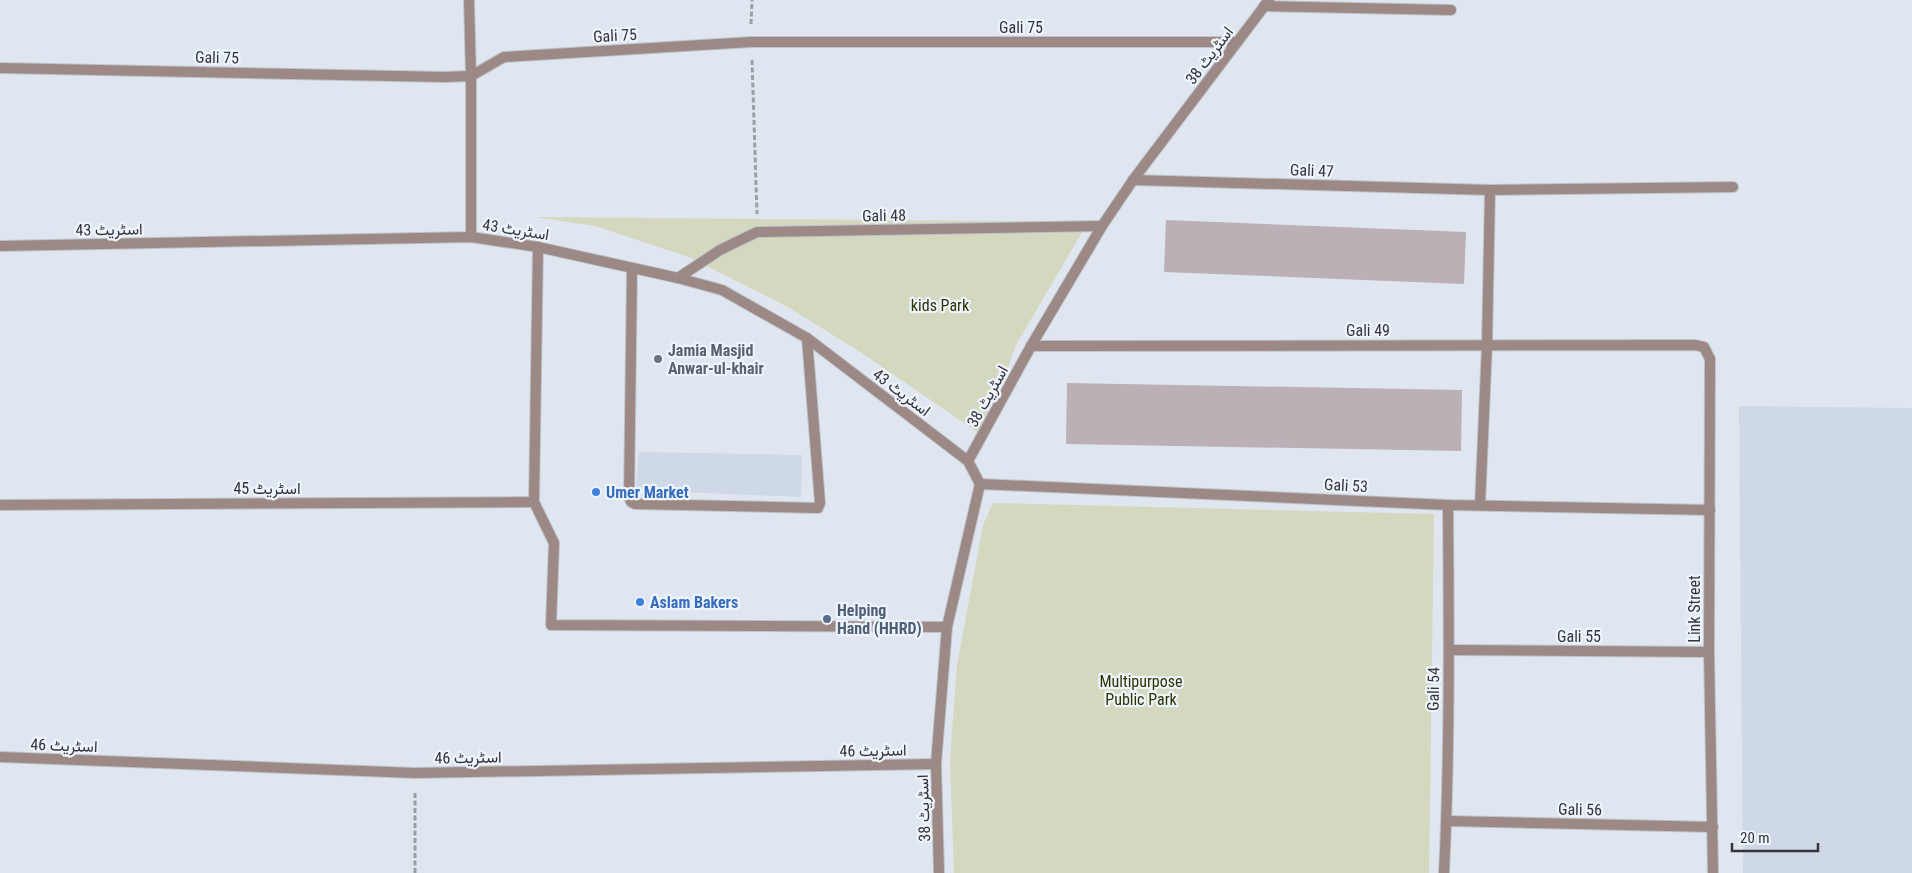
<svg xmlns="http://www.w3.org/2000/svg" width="1912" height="873" font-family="'Roboto Condensed',Vazirmatn,sans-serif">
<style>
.built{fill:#ced8e6}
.green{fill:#d3d8be}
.building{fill:#bab0b5}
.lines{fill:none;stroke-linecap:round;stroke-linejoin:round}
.minor-casing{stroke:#bdc3ca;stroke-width:12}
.path{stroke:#9ba0a6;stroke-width:3;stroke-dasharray:5 2.5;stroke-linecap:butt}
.minor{stroke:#9c8885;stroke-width:10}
.worship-dot{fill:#6b7280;stroke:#eef4fc;stroke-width:2}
.shop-dot{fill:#3f7fe0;stroke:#eef4fc;stroke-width:2}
.service-dot{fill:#5c6f8a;stroke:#eef4fc;stroke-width:2}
.labels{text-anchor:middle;stroke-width:4.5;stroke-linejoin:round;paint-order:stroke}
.street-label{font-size:16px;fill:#333538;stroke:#eef4fc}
.park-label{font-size:16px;fill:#2e3302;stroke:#eef4fc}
.worship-label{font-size:16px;font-weight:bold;fill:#5b616d;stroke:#eef4fc;text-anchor:start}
.shop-label{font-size:16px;font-weight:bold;fill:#366cbe;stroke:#eef4fc;text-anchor:start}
.service-label{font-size:16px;font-weight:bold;fill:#4e5e75;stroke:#eef4fc;text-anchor:start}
</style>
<rect width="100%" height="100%" fill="#e0e6ef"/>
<g class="built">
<polygon points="1739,406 1912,408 1912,873 1743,873"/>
<polygon points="639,452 802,455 801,497 636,490"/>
</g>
<g class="green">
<polygon points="536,217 1088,222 1016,345 983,436 862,353 786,306 689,257 595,226"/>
<polygon points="993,503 1434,514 1429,873 954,873 950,760 957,665 983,525"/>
</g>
<g class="building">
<polygon points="1166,220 1466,232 1464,284 1164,272"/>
<polygon points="1067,383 1462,390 1461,451 1066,444"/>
</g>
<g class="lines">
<defs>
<g id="minor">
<polyline points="469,0 471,76 471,237"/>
<polyline points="1264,6 1451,10"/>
<polyline points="0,68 444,77 471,76 504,57 751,42 1237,42"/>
<polyline points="1133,180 1490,190 1733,187"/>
<polyline points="0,246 471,237 538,247 678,278 722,290 807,338 968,461"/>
<polyline points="538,247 534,502 554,543 551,625 947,627"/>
<polyline points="632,269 629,497 631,502 635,504 818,508 820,503 807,338"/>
<polyline points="678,278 720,250 757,232 1102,226"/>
<polyline points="1031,346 1695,345 1704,347 1710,359 1709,652 1713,873"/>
<polyline points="980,484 1448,505 1710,510"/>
<polyline points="0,505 534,502"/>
<polyline points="1480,505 1487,345 1490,190"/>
<polyline points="1449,650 1709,652"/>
<polyline points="0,757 415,773 936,764"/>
<polyline points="1447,821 1713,827"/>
<polyline points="939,873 936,764 947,627 980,484 968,461 1031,346 1102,226 1133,180 1269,0"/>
<path d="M1444,873C1450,750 1449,628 1448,505"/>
</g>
</defs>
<use href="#minor" class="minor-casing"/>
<g class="path">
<polyline points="751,24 752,0"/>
<polyline points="752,60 757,214"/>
<polyline points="415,873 415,791"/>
</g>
<use href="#minor" class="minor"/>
</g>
<circle class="worship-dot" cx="658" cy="359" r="5"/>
<g class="shop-dot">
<circle cx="596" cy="492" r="5"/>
<circle cx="640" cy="602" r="5"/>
</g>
<circle class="service-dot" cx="827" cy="619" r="5"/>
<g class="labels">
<g class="street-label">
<text x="1021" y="33">Gali 75</text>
<text transform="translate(615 35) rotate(-3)" y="6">Gali 75</text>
<text transform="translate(1209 55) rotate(-53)" y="6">اسٹریٹ 38</text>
<text transform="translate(217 57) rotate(1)" y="6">Gali 75</text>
<text transform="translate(1312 170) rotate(2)" y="6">Gali 47</text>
<text transform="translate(884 215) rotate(-1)" y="6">Gali 48</text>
<text transform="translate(109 229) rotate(-1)" y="6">اسٹریٹ 43</text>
<text transform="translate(516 229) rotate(9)" y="6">اسٹریٹ 43</text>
<text x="1368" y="336">Gali 49</text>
<text transform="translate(902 392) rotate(37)" y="6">اسٹریٹ 43</text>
<text transform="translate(987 396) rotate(-61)" y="6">اسٹریٹ 38</text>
<text transform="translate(1346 485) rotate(3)" y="6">Gali 53</text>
<text x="267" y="494">اسٹریٹ 45</text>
<text transform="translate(1694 609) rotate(-90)" y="6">Link Street</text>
<text x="1579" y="642">Gali 55</text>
<text transform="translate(1433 689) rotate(-89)" y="6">Gali 54</text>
<text transform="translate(64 745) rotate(2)" y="6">اسٹریٹ 46</text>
<text transform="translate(873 750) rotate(-1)" y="6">اسٹریٹ 46</text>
<text transform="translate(468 757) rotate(-1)" y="6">اسٹریٹ 46</text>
<text transform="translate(923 808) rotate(-92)" y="6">اسٹریٹ 38</text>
<text transform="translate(1580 809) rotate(1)" y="6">Gali 56</text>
</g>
<g class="park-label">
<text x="940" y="311">kids Park</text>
<text x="1141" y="687">Multipurpose<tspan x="1141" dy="18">Public Park</tspan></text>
</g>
<g class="worship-label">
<text x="668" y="356">Jamia Masjid<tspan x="668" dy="18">Anwar-ul-khair</tspan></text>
</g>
<g class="shop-label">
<text x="606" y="498">Umer Market</text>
<text x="650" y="608">Aslam Bakers</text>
</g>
<g class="service-label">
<text x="837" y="616">Helping<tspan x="837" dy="18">Hand (HHRD)</tspan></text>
</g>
</g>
<path d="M1732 843v8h86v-8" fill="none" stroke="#333538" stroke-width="2.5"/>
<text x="1740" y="843" font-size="15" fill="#333538" stroke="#eef4fc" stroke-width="4" paint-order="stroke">20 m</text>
</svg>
